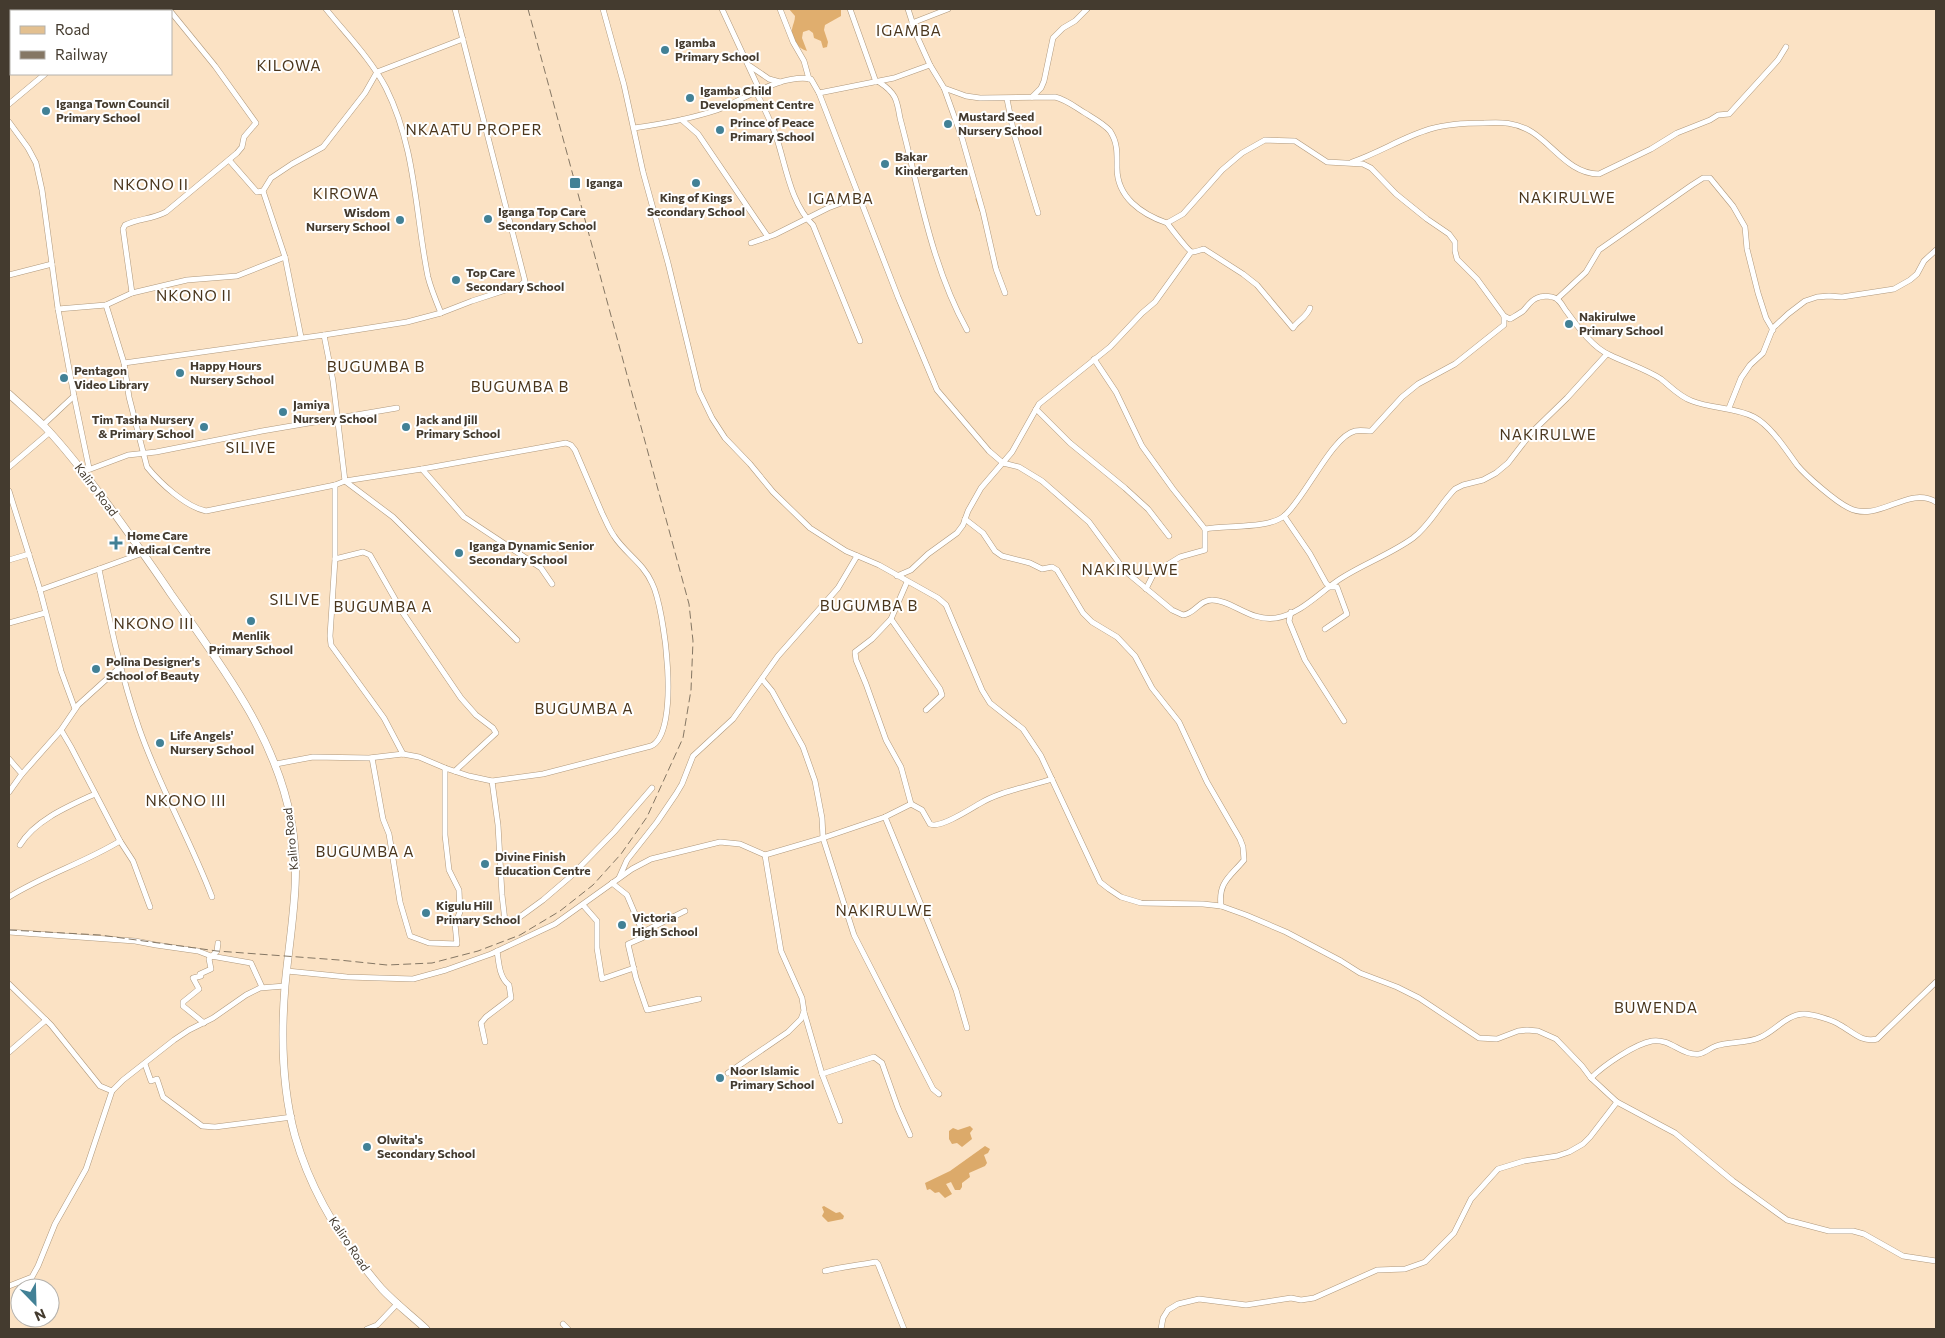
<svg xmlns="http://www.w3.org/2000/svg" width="1945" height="1338" font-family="Commissioner,sans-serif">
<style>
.forest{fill:#e0ae6e}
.water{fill:#dcaa6a}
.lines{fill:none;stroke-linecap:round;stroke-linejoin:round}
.stream{stroke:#dcaa6a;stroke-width:1}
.street-casing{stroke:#af987c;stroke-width:6}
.secondary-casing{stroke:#af987c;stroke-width:8}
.primary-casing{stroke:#fff;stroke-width:9}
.street{stroke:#fff;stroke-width:5}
.secondary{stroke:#fff;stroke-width:7}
.primary{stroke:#e3c090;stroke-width:8}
.rail{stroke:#857764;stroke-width:1;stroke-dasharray:8 4;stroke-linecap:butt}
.poi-dot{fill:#428196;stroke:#fff;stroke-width:2}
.labels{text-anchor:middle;stroke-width:4;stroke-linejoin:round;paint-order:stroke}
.poi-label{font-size:12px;font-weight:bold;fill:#443b2f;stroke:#fff;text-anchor:start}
.street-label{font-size:12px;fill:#443b2f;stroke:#fff}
.quarter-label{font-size:15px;letter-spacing:1px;fill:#4a361d;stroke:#fff}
</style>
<rect width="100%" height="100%" fill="#fbe2c4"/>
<path class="forest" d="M789,9H841V16L825,25L824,30L828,42L827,47L823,48L821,41L814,38L813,33L809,30L803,32L802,38L807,51C798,49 791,38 792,29C793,24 795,21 795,16Z"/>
<g class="water">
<polygon points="970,1126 973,1129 970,1133 972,1139 962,1147 957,1143 952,1144 949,1139 949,1131 953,1128 958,1130"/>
<polygon points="985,1146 990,1149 988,1153 984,1155 987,1163 985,1166 969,1173 970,1177 962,1183 962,1187 960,1190 955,1190 951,1182 946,1184 952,1194 945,1198 939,1192 935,1193 930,1189 927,1190 925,1183 950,1171"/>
<polygon points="824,1206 836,1213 840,1212 844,1216 843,1219 828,1222 822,1216 824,1212 822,1207"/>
</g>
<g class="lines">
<polyline class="stream" points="976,199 980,211"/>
<defs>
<g id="street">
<path d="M326,9C346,34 371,59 386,88C416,148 415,213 428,277C431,289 436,301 441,313"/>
<polyline points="603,9 624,85 643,172 668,263 699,391 712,418 725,438 750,464 773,492 810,528 846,551 879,565 938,598 946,605 982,690 990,703 1023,729 1041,756 1100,882 1109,889 1121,897 1141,903 1203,904 1221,906 1246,915 1286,932 1341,961 1360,973 1397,987 1419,998 1479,1038 1497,1039 1518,1031 1527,1030 1538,1031 1556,1039 1582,1066 1591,1078 1617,1102 1675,1133 1733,1181 1787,1220 1829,1231 1853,1231 1864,1234 1903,1256 1936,1261"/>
<polyline points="722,9 760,91"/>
<polyline points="780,9 793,42 804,61 809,79"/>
<polyline points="850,9 876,82"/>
<polyline points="908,9 916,34 930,65"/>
<polyline points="23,11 26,9"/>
<polyline points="122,11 125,9"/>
<polyline points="9,23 11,21"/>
<polyline points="912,23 948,9"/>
<polyline points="750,66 769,79 780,82"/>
<path d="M879,82C896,93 897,100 900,118C919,189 931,265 967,330"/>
<polyline points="944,88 962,138 983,212 996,269 1005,293"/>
<path d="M756,92C764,108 772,123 777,139C786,167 791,204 813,225L860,341"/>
<path d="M819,93L898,297L937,390L989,451L1003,463L1019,467L1042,481L1089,522L1125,571L1172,610L1183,615C1195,614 1199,600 1212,600C1232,600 1250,622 1276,618C1301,614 1320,592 1340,579C1363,564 1391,554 1413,538C1430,525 1440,504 1455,489L1463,485L1483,480L1496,473L1508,463L1532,432L1567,398L1607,354"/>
<polyline points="1032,97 1041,88 1044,81 1053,38 1063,28 1075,21 1087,9"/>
<polyline points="1007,99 1014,134 1038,213"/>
<polyline points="9,104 45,74"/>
<polyline points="682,120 698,134 768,237"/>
<polyline points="9,122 28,148 36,163 42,190 58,309 74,396 89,468"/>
<path d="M634,128C662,124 690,119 717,110C746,99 780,74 811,79L819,93L894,78L930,65L944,88L966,96L980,98L1055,97C1067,100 1075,107 1085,113C1093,118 1104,124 1110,131C1118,143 1117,154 1117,168C1117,197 1141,214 1167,223L1183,214L1222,170L1242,153L1265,140L1295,141L1327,162L1363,164L1371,168L1396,194L1427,219L1449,234L1455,242V251L1457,259L1477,279L1504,316L1510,319C1515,316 1519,314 1523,311C1527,307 1531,300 1537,298C1543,295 1554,296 1558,300C1562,303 1564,309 1567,312C1578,327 1593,348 1610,355C1626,363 1646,369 1661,379C1671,387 1680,397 1692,401C1712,409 1734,407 1754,417C1771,426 1786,450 1797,465C1806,476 1836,502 1849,508C1879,523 1908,485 1936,502"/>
<polyline points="229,160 257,192 263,191"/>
<path d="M1352,162C1379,153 1403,137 1430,129C1447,124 1466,123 1484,123C1501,122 1516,122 1532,132C1554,146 1570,174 1599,174L1651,149L1677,133L1710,120L1718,115L1729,114L1778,60L1786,47"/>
<path d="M1167,223C1171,228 1188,251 1192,252C1196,252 1200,250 1204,249L1243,274L1257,285L1293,328C1298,320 1306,318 1310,308"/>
<polyline points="751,243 774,235 828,208 860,196"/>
<polyline points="9,275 52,264"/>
<path d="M132,293L123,229L125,225C140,218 150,220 166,212L237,153L242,147L244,137L256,123L215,66L171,12"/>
<polyline points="1557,299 1586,272 1599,250 1692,185 1703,178 1710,178 1733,206 1745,227 1747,249 1758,293 1766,318 1773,330"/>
<path d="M106,305L124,363L129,397L147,467C160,483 186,507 206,511L335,485L345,481L422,469L464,517L541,568L552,584"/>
<polyline points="58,309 106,305 132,293 187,280 237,276 285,257"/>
<polyline points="324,335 407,322 441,313 472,301 521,285 525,281 455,9"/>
<polyline points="301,337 285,257 263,191 271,178 292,164 323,147 365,93 377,72 463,39"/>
<polyline points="1094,359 1116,392 1142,446 1173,489 1205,529"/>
<polyline points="124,363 324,335 333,381 345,481 393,517 517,640"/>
<polyline points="1729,408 1741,378 1750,365 1763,353 1773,328 1788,314 1805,301 1817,297 1829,296 1842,297 1894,289 1910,280 1917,274 1924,261 1936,250"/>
<polyline points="1036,409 1070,443 1125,488 1148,509 1169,536"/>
<polyline points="43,425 74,396"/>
<polyline points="9,467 50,432"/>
<polyline points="88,470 128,455 156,452 262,431 397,408"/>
<polyline points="335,485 335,559 330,636 331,645 384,718 403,754"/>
<polyline points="9,491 40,590 61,671 75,709"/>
<polyline points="1284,516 1310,554 1326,583 1330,587 1337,587 1347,614 1325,629"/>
<path d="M965,519L983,533L995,551L1002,556L1030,563L1042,569L1052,567L1057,570L1083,613L1092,622L1117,637L1135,656L1152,688L1179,722L1207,782L1240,839L1243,847L1244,860C1230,877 1218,882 1221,906"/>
<path d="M143,553L99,569C110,623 121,676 139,728C159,786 190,839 212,897"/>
<polyline points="335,559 363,552 370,555 403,613 461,698 476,715 493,728 496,733 455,771"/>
<polyline points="9,560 29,554"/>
<polyline points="897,576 911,570 928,554 957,533 963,525 968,511 981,488 1012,452 1039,404 1110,347 1142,313 1155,302 1191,252"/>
<polyline points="907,582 891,619 872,639 855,652 856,660 866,684 886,740 901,767 911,804"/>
<path d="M1146,589L1154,573L1180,557L1205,550V529C1227,525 1268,529 1284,516C1304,500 1332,436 1355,431C1360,430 1366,431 1371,431L1402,397L1418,384L1455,364L1504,325V316"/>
<polyline points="40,590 99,569"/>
<polyline points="1291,612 1289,621 1305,660 1344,721"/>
<polyline points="891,619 940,689 942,695 926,710"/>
<polyline points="9,623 45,613"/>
<polyline points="762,679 772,691 803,747 815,781 822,818 823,838 854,935 933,1089 939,1094"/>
<polyline points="61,730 71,747 120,841 133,861 150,907"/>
<polyline points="372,758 383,819 389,834 400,902 410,936 429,943 457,944 455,924 460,912 459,890 449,870 445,835 445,768"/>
<polyline points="9,759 22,774"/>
<path d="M276,764L313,757L369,758L403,754L419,757L445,768L469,776L492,781L543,774L651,746C681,733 665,609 652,583C644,564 625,553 614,536C609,529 606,521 602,513C593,492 584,471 575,450L571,445L566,443L422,469"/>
<polyline points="492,781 498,825 502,895 505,921 517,919 543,900 571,876 614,832 652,788"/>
<polyline points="9,792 22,774 61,730 78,705 120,667"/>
<polyline points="885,817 956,990 967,1028"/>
<path d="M20,845C35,820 69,806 95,794"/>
<polyline points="619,878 627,860 657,822 676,794 682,784 693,756 733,719 778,656 838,588 857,556"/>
<polyline points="612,883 627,895 644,935 642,938 628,944 636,978 647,1010 699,999"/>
<path d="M9,897C44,875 84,863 120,841"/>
<polyline points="583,905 597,921 597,948 602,979 634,968"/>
<polyline points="9,932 135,941 156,945 198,951 211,956 251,963 262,987"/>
<polyline points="643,932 685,911"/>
<path d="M287,971L347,977L413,979L446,970L491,954L555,924L632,869L651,859L720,842L740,844L765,855L823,838L885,817L911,804L922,810L930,824C939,829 969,810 979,804C1000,791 1028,787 1052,779"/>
<polyline points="9,984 51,1025 100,1086 112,1091 123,1080 174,1040 189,1030 213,1018 246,995 260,988 285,986"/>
<polyline points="804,1012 822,1074"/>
<polyline points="204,1023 183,1006 183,1002 199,989 193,978 201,976 200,974 211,969 209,959 217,951 218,943"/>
<path d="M485,1042L481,1023L486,1017L511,998L509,985C499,977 499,963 497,951"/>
<polyline points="9,1052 46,1020"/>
<polyline points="145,1064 151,1081 157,1079 163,1097 202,1126 215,1127 292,1117"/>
<polyline points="728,1073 788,1032 801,1019 804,1011 802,998 781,951 765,855"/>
<path d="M1591,1078C1604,1065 1635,1044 1652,1041C1670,1038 1682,1056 1699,1054C1705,1053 1710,1048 1716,1046C1730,1041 1747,1044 1761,1037C1775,1031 1787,1014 1804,1014C1812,1014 1833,1020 1840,1025C1853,1032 1862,1043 1877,1039L1936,982"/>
<polyline points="840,1121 822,1074 874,1057 882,1063 898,1108 910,1135"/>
<path d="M825,1271C842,1267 859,1265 876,1262L878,1264L904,1329"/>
<polyline points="9,1286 32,1277 38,1266 55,1224 86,1169 112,1091"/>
<polyline points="563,1324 568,1329"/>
<polyline points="367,1329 377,1325 398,1303"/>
<polyline points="1161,1329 1163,1318 1168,1310 1178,1304 1199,1299 1246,1305 1291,1298 1301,1300 1314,1298 1377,1270 1405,1269 1425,1262 1454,1233 1471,1199 1498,1169 1524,1161 1557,1156 1569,1152 1583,1144 1590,1137 1617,1102"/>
</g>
<path id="secondary" d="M9,394C21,405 33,415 45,427C68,451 89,479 109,506C130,535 151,564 171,594C220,664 275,734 291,820C302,876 290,931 285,986C281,1035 282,1088 295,1136C311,1192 344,1245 382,1289C395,1303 412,1316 426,1329"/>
<polyline id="primary" points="14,11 17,9"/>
</defs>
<use href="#street" class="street-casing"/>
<use href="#secondary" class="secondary-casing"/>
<use href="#primary" class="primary-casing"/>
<use href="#street" class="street"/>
<use href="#secondary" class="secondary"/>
<use href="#primary" class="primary"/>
<polyline class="rail" points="9,930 100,935 217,951 339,960 387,965 432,963 478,951 520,935 560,911 593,885 621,854 647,817 683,738 691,690 693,641 689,604 528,9"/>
</g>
<g class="poi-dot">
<circle cx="665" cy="50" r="5"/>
<circle cx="690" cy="98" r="5"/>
<circle cx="46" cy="111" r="5"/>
<circle cx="948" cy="124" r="5"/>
<circle cx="720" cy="130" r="5"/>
<circle cx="885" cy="164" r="5"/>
<rect x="569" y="177" width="12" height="12" rx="2.5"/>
<circle cx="696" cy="183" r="5"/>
<circle cx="488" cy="219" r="5"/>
<circle cx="400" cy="220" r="5"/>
<circle cx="456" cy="280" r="5"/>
<circle cx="1569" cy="324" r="5"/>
<circle cx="180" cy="373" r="5"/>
<circle cx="64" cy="378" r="5"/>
<circle cx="283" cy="412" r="5"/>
<circle cx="204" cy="427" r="5"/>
<circle cx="406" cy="427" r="5"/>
<path d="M113.5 535.5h5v5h5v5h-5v5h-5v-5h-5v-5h5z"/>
<circle cx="459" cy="553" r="5"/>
<circle cx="251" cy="621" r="5"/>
<circle cx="96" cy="669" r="5"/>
<circle cx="160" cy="743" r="5"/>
<circle cx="485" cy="864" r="5"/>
<circle cx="426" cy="913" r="5"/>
<circle cx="622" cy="925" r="5"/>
<circle cx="720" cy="1078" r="5"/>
<circle cx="367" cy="1147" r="5"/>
</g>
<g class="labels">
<g class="poi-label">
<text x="675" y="47">Igamba<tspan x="675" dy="14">Primary School</tspan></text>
<text x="700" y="95">Igamba Child<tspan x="700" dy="14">Development Centre</tspan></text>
<text x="56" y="108">Iganga Town Council<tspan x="56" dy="14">Primary School</tspan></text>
<text x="958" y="121">Mustard Seed<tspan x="958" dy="14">Nursery School</tspan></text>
<text x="730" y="127">Prince of Peace<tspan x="730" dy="14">Primary School</tspan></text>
<text x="895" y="161">Bakar<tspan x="895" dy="14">Kindergarten</tspan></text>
<text x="586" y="187">Iganga</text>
<text x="696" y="202" text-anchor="middle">King of Kings<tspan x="696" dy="14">Secondary School</tspan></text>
<text x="498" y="216">Iganga Top Care<tspan x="498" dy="14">Secondary School</tspan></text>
<text x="390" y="217" text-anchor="end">Wisdom<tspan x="390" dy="14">Nursery School</tspan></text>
<text x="466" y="277">Top Care<tspan x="466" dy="14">Secondary School</tspan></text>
<text x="1579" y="321">Nakirulwe<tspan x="1579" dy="14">Primary School</tspan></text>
<text x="190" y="370">Happy Hours<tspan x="190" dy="14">Nursery School</tspan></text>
<text x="74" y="375">Pentagon<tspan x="74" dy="14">Video Library</tspan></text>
<text x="293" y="409">Jamiya<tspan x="293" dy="14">Nursery School</tspan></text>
<text x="194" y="424" text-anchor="end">Tim Tasha Nursery<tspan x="194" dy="14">&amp; Primary School</tspan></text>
<text x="416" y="424">Jack and Jill<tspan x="416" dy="14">Primary School</tspan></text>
<text x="127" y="540">Home Care<tspan x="127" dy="14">Medical Centre</tspan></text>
<text x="469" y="550">Iganga Dynamic Senior<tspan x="469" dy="14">Secondary School</tspan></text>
<text x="251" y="640" text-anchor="middle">Menlik<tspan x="251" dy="14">Primary School</tspan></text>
<text x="106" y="666">Polina Designer's<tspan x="106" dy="14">School of Beauty</tspan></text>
<text x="170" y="740">Life Angels'<tspan x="170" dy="14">Nursery School</tspan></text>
<text x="495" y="861">Divine Finish<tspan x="495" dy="14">Education Centre</tspan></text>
<text x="436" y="910">Kigulu Hill<tspan x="436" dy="14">Primary School</tspan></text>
<text x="632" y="922">Victoria<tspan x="632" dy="14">High School</tspan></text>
<text x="730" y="1075">Noor Islamic<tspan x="730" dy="14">Primary School</tspan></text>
<text x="377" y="1144">Olwita's<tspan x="377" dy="14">Secondary School</tspan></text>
</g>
<g class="street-label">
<text transform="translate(96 490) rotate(53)" y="4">Kaliro Road</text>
<text transform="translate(291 839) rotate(-96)" y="4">Kaliro Road</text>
<text transform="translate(349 1244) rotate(56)" y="4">Kaliro Road</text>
</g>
<g class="quarter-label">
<text x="909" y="36">IGAMBA</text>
<text x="289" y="71">KILOWA</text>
<text x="474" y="135">NKAATU PROPER</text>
<text x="151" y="190">NKONO II</text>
<text x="346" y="199">KIROWA</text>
<text x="1567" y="203">NAKIRULWE</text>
<text x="841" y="204">IGAMBA</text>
<text x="194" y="301">NKONO II</text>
<text x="376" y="372">BUGUMBA B</text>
<text x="520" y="392">BUGUMBA B</text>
<text x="1548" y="440">NAKIRULWE</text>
<text x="251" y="453">SILIVE</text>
<text x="1130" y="575">NAKIRULWE</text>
<text x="295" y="605">SILIVE</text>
<text x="869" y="611">BUGUMBA B</text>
<text x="383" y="612">BUGUMBA A</text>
<text x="154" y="629">NKONO III</text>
<text x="584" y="714">BUGUMBA A</text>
<text x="186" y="806">NKONO III</text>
<text x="365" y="857">BUGUMBA A</text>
<text x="884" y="916">NAKIRULWE</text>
<text x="1656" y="1013">BUWENDA</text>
</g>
</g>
<rect width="1945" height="1338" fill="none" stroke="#443b2f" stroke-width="20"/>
<rect x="10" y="10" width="162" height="65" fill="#ffffff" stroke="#b4b1ac"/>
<rect x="20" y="26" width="25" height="8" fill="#e3c090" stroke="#b4b1ac"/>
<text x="55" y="35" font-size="15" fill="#443b2f">Road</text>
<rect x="20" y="51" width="25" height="8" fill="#857764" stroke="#b4b1ac"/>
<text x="55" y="60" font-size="15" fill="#443b2f">Railway</text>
<g transform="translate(35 1303) rotate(157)"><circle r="24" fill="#ffffff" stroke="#b4b1ac"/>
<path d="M0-4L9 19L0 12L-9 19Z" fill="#428196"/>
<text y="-8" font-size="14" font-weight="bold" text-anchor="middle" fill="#443b2f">N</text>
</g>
</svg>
